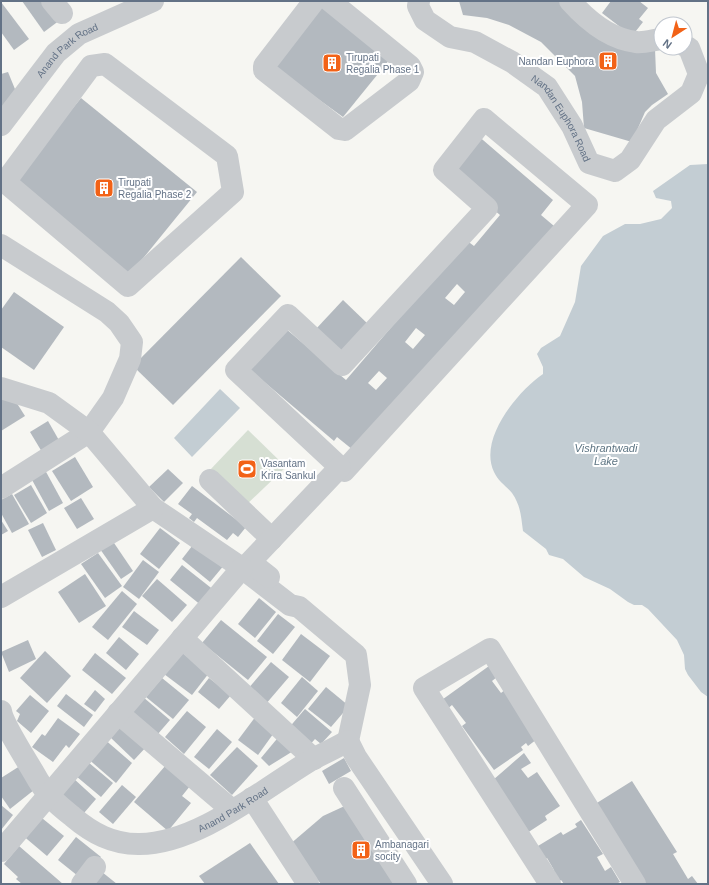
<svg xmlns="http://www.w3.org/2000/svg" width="709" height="885" font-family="Arial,sans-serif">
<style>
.green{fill:#d6dfd3}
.water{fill:#c3cdd3}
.building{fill:#b3b9bf;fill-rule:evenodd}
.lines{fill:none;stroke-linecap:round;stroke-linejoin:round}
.minor{stroke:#c8cbce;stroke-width:22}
.labels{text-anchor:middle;stroke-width:4;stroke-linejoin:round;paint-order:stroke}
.street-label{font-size:10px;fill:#637286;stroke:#fff}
.poi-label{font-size:10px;fill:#637286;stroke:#fff;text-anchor:start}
.water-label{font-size:11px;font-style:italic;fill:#5e7583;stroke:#fff}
</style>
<rect width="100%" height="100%" fill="#f6f6f2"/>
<polygon class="green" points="248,430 286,467 245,506 209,471"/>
<g class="water">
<path d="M708,164V697L701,692L688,675L685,669L684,655L677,640L648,609L642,605H634L628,602L610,589L584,577L563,559L549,555L546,549L523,531C521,517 521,506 512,493C506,486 498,481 494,472C478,439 518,391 543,374V367L537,354L541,348L560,336L575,302L581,266L603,236L625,224H640L661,219L672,208L671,201L656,198L653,191L690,165Z"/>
<polygon points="220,389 240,408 192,457 174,438"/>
</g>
<g class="building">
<polygon points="22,1 46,1 60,20 44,32"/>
<polygon points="459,1 562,1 655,49 656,73 668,94 652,105 645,112 632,142 584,128 582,102 575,76 541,42 509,25 487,18 463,15"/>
<polygon points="611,1 639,1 648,8 639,19 643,22 632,36 602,13"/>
<polygon points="1,2 29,39 14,50 1,32"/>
<polygon points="321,5 390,59 343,117 275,68"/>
<polygon points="8,72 17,94 1,108 1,74"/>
<polygon points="81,98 197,192 127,278 11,184"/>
<path d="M476,134L553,200L541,215L554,226L358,454L337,437L334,441L249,369L285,328L346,380L466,240L474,246L500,215L446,169ZM457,284L465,292L454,305L445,298ZM416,328L425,335L413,349L405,342ZM379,371L387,378L376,390L368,383Z"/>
<polygon points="241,257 281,296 173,405 133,366"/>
<polygon points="14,292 64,327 34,370 1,347 1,310"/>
<polygon points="343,300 369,325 341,355 315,330"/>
<polygon points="11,394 25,416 1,431 1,400"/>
<polygon points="48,421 60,442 42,452 30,432"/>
<polygon points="75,457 93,487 71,501 52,471"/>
<polygon points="168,469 183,483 164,502 149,487"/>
<polygon points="45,470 63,503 49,511 31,478"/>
<polygon points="31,485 47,513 31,523 14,495"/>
<polygon points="192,486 246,527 238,537 233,533 227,540 197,518 194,522 189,518 192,514 178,504"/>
<polygon points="12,494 29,524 12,533 1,513 1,500"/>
<polygon points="81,498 94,519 77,529 64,508"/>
<polygon points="1,520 8,531 1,535"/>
<polygon points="43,523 56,550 42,557 28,530"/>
<polygon points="160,528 180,543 159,569 140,554"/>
<polygon points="112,540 133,571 121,579 100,549"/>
<polygon points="196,541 225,564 210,582 182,559"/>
<polygon points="98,553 122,586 105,598 81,564"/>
<polygon points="143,560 159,572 139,599 123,587"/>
<polygon points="182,565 215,591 202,606 170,580"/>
<polygon points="85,574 106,606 79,623 58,592"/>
<polygon points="157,579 187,605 172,622 142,596"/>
<polygon points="122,591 137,604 108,640 92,627"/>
<polygon points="259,598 276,612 255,638 238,624"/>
<polygon points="134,611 159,630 147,645 122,627"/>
<polygon points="278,614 295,627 273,654 257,641"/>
<polygon points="221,620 267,657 248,680 202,643"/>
<polygon points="301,634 330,656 310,682 282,660"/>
<polygon points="119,637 139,654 126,670 106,653"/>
<polygon points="28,640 36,659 9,672 1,652"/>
<polygon points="45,651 71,676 47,703 20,678"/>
<polygon points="181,652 209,673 192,695 164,674"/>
<polygon points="95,653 126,678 112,694 82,670"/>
<polygon points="271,662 289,677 265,705 247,690"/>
<polygon points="489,666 497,677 492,681 501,693 506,689 541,736 528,746 526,743 521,747 523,750 494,770 462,726 466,723 452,705 446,710 439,702"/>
<polygon points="302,677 318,691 297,717 281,703"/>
<polygon points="162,678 189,700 173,719 146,697"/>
<polygon points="209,678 231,695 219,709 198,692"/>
<polygon points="326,687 349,706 331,727 308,709"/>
<polygon points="95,690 105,699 95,712 84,704"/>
<polygon points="66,694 93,715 84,727 57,706"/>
<polygon points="30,695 49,711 31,733 17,721 20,714 16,711"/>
<polygon points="143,697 170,720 157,735 130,711"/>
<polygon points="305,709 332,732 321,744 315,739 307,748 287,730"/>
<polygon points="187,711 206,727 184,754 165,737"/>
<polygon points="256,716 276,730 258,755 238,740"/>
<polygon points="58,718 80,734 69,748 66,745 53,762 32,747 42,734 45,736"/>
<polygon points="123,724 147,746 134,760 110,737"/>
<polygon points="217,729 232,742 209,769 194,757"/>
<polygon points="281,734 298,748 269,766 261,758"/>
<polygon points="103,738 132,763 116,783 86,757"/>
<polygon points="237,747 258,766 232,795 210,775"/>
<polygon points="524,753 531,763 521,769 528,778 537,772 560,806 545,816 547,820 527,833 493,780"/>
<polygon points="344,758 351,771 329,784 322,771"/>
<polygon points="88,762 113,783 101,797 76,776"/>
<polygon points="23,764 34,790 10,809 1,796 1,778"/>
<polygon points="166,765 190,786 182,796 191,803 168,831 134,802"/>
<polygon points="73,778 96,799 84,813 60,793"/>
<polygon points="632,781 677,852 673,854 688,879 692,876 698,884 646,884 632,861 592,806"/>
<polygon points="122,785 136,797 113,824 99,812"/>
<polygon points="349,804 397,884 321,884 289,845 323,816"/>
<polygon points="1,805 13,815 1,830"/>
<polygon points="37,814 64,836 47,856 21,834"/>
<polygon points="581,820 603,854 597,857 605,871 611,867 620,882 616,884 564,884 561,880 555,884 548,874 554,870 547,858 541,862 533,849 561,832 563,835 577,827 575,824"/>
<polygon points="76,837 101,857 83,880 58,860"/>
<polygon points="250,843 279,884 205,884 199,876"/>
<polygon points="19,846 63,884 22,884 16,879 18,877 4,864"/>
<polygon points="102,872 117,884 92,884"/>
</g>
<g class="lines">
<g class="minor">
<polyline points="52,1 62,13"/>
<polyline points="314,1 264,66 264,70 339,129 345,130 409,81 413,72 410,66 330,1"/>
<path id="s1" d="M419,1L418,6L425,20L450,37L475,42L512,62L547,87L572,126L589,163L615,171L630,160L656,120L691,93L699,74L689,48L685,46"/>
<path d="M570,1C587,20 609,39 636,42C644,43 653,40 661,39"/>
<polygon points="105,64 227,156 233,192 128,286 5,182 91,66"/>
<polygon points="484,119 587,205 344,471 236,370 288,315 342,365 487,208 444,170"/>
<path id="s2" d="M1,125L56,53L79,34L153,1"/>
<polyline points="1,245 107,312 119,323 132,342 130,359 113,398 89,432 1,488"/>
<polyline points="1,388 49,403 89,432 153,508 242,568 290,605 299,607 356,655 360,685 348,741"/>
<polyline points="210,480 272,539"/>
<polyline points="269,577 250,562 340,467"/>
<polyline points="1,597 153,508"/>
<polyline points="182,638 314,759"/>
<path id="s3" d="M1,711C3,725 30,765 38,780C49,798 57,804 73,817C92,833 112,844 138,844C197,845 264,788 313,759C325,753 337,747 348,741"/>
<polyline points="118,713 232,810"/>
<polyline points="348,741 356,757 442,884"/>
<polyline points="344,788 406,884"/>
<polyline points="252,798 308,884"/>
<polyline points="1,851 242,568"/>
<polyline points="82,884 95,867"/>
<polyline points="550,884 424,688 490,649 635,884"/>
</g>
</g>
<defs>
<symbol id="building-square" viewBox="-11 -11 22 22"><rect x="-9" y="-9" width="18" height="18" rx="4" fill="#f26217" stroke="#fff"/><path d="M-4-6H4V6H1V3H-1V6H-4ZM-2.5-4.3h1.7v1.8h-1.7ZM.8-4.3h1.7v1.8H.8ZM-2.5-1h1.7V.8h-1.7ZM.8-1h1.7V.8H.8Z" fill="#fff"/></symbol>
<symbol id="stadium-square" viewBox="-11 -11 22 22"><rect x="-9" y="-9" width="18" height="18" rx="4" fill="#f26217" stroke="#fff"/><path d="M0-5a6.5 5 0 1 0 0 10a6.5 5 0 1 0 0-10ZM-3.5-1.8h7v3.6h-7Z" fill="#fff"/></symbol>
</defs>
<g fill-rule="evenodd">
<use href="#building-square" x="597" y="50" width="22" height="22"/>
<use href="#building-square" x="321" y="52" width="22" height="22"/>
<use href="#building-square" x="93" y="177" width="22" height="22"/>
<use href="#stadium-square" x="236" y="458" width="22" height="22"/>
<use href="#building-square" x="350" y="839" width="22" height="22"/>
</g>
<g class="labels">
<g class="street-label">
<text dy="4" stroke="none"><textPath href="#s2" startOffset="101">Anand Park Road</textPath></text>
<text dy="4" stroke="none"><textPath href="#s1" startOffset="195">Nandan Euphora Road</textPath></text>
<text dy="4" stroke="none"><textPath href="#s3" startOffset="304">Anand Park Road</textPath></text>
</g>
<g class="poi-label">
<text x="346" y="61">Tirupati<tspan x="346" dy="12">Regalia Phase 1</tspan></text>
<text x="594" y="65" text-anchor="end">Nandan Euphora</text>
<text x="118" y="186">Tirupati<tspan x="118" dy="12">Regalia Phase 2</tspan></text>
<text x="261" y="467">Vasantam<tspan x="261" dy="12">Krira Sankul</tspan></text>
<text x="375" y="848">Ambanagari<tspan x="375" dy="12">socity</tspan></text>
</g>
<g class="water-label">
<text x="606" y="452">Vishrantwadi<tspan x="606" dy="13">Lake</tspan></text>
</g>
</g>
<rect width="709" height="885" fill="none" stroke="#637286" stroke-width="4"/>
<g transform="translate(673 36) rotate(216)"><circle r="19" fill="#ffffff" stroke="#c1c7cf"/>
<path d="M0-3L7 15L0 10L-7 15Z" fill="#f26217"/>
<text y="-6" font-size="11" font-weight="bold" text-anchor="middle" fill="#637286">N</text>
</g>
</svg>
